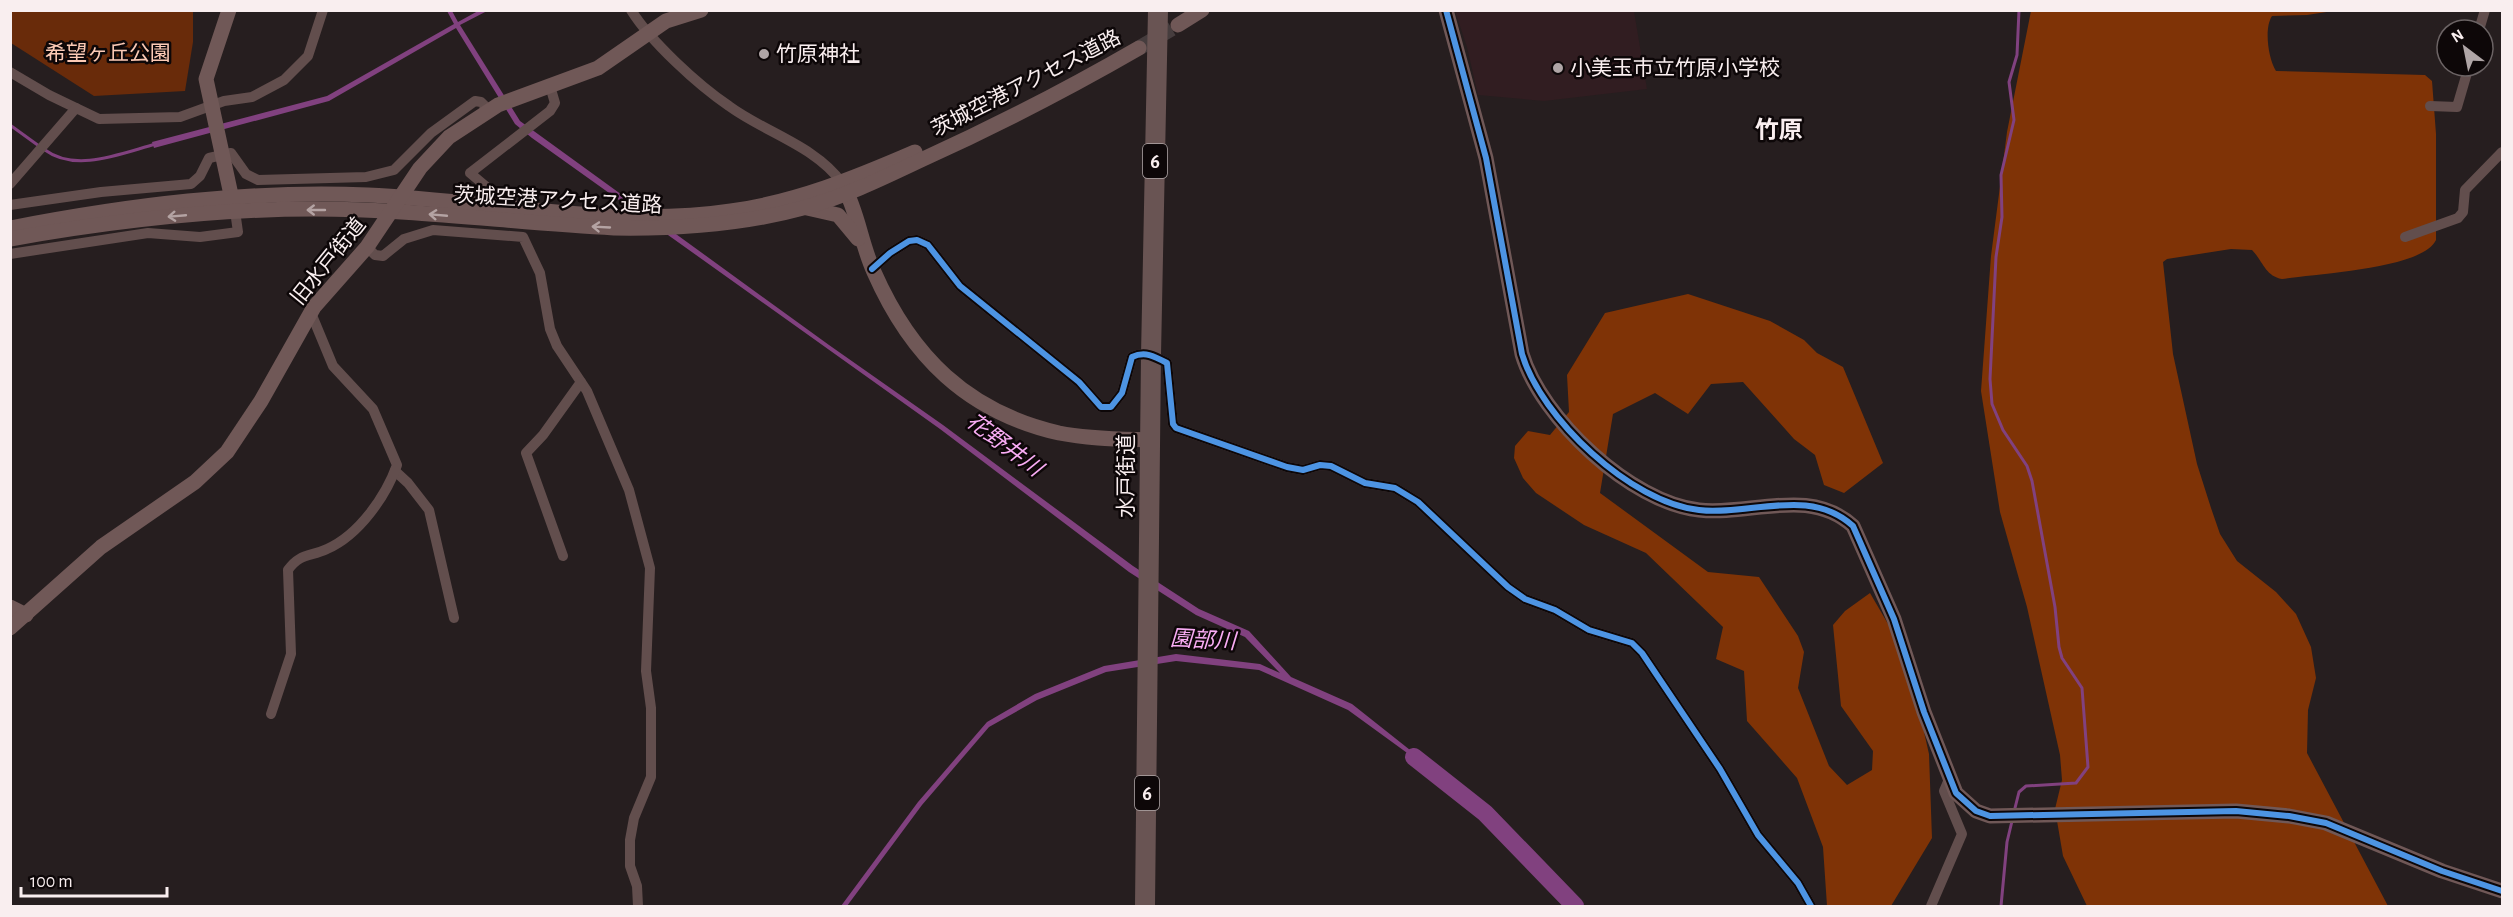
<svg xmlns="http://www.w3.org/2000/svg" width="2513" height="917" font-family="'Alegreya Sans','Noto Sans JP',sans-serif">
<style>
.built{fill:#311d21}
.green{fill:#692b0a}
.forest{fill:#7f3306}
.water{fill:#81417f}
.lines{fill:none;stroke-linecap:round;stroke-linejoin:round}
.stream{stroke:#81417f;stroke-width:3}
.river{stroke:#81417f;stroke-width:18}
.secondary-tunnel{stroke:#463d3e;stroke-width:15;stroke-dasharray:15 8;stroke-linecap:butt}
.street{stroke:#624e4d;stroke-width:10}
.secondary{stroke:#705857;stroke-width:15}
.highway{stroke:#695453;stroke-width:20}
.cycleway-casing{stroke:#0d0708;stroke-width:10}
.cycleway{stroke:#4d94e3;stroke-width:6}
.oneway{stroke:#b4a3a3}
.poi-dot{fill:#afa5a6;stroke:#0d0708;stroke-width:2}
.labels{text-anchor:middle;stroke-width:5;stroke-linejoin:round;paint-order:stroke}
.shield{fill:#0d0708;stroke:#b2a9aa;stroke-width:1.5}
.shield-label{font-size:20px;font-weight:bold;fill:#f9eeef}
.park-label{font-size:21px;fill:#fccab5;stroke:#0d0708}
.poi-label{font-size:21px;fill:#f9eeef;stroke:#0d0708;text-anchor:start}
.street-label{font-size:21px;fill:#f9eeef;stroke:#0d0708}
.water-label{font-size:22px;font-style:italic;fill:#f9acf4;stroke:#0d0708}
.quarter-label{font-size:24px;font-weight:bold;fill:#f9eeef;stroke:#0d0708}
</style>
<rect width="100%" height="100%" fill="#261e1f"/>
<polygon class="built" points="1455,11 1634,11 1647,89 1544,101 1478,95 1467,47"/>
<polygon class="green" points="10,11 193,11 193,42 185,91 94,96 11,43"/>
<g class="forest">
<path d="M2031,11H2333L2307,15L2272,16C2264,28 2268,58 2276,71L2425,75L2432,81L2436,134V240C2423,269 2313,274 2282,279C2265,276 2263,261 2252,250L2231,249L2167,259L2163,262L2173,354L2197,464L2211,508L2220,534L2237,561L2276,592L2296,614L2311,647L2316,678L2308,710L2307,753L2388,906H2087L2063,856L2055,809L2062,780L2060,755L2027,607L2000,512L1981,391L1991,256L2007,132Z"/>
<polygon points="1688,294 1770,321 1804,340 1817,353 1843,367 1883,463 1844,493 1824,485 1815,455 1794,439 1743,382 1711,384 1688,414 1655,393 1613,414 1600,493 1708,572 1759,577 1798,636 1804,652 1798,688 1829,766 1847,785 1872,770 1873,751 1841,706 1833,625 1845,611 1870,593 1898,641 1912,679 1929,754 1932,838 1891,906 1827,906 1823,847 1797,778 1747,721 1744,671 1716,659 1723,627 1646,553 1584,525 1536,493 1523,478 1514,458 1515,446 1528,431 1550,435 1569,412 1567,375 1605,313"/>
</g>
<polygon class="water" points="447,11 452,11 458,22 478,11 487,11 460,25 520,121 829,345 943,425 1133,566 1199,609 1249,631 1291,677 1352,704 1487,811 1348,710 1259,670 1176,661 1106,672 1037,700 989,727 922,805 847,906 841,906 918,802 987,722 1035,694 1104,666 1176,654 1260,664 1280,673 1245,637 1196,615 1129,572 940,429 532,138 515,124 456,28 329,101 154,148 152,142 327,96 454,24"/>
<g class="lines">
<g class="stream">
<polyline points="10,125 39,146"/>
<path d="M45,150C76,173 122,153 156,144"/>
<polyline points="2014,812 2019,792 2026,786 2076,783 2088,767 2082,688 2062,658 2059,647 2055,607 2032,481 2027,466 2003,430 1992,404 1990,379 1996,257 2002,217 2001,175 2014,120 2009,82 2017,55 2019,10"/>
<polyline points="2001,906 2007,842 2012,821"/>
</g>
<polyline class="river" points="1414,757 1485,813 1575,906"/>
<polyline class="secondary-tunnel" points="1139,48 1178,25"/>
<g class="street">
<path d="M631,10C651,42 698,85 729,106C764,132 816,146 842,183"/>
<polyline points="2479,30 2485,10"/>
<polyline points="10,72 49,95 76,108"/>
<polyline points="2430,106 2457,107 2469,66"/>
<polyline points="10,184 76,108 99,119 180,117 224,101 252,97 284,80 308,56 323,10"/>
<polyline points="489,189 470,173 550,111 555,103 550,86"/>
<polyline points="10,205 101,192 191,184 200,176 209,158 231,153 246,174 258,180 366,177 394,170 431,133 475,101 481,102 489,110"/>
<polyline points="2405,237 2458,218 2463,212 2465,190 2502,152"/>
<polyline points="367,247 375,255 383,256 404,239 433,230 523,237 540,273 550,329 557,346 587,391 629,490 650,568 646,671 651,708 651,777 634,818 630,840 630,866 637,886 638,906"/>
<polyline points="10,254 148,233 200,237 238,232 235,211"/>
<path d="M872,269L890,253L909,241L917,240L928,245L960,286L1079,382L1101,407H1111L1122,393L1132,357C1145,351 1154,356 1167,363L1173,424L1176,428L1287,467L1303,470L1320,465L1331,466L1365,483L1395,488L1418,502L1508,587L1525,599L1555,610L1589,630L1632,643L1642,653L1720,769L1758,835L1798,883L1811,906"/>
<polyline points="395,471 408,483 429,510 454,618"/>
<polyline points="563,556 526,453 543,435 581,382"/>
<path d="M271,714L291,654L288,570C300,553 310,557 327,549C359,535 386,496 397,465L373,409L333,366L311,313"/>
<polyline points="1931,906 1962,834 1944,791 1950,777"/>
</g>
<g class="secondary">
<polyline points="229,10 206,79 233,204"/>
<path d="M1446,10L1486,158L1522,354C1541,418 1631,503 1699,510C1751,516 1809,486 1853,526L1894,619L1924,712L1956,793L1976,811L1990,816L2236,811L2289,816L2326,823L2442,871L2502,891"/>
<polyline points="1178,25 1202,10"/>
<path d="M843,185C858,212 861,244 874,272C911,356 967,412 1059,433C1089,439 1121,439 1150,440"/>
<polyline points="807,208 838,215 858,239"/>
<path d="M10,228C129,205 247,190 368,195C487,200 613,229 731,211C796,202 855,178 915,152"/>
<path d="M10,239C111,221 212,209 314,209C414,209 514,223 614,228C677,229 741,225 803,208C844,197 883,178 921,160C996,126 1068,89 1139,48"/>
<polyline points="10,607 26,615"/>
<polyline points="10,628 101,547 195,482 227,452 261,401 314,307 367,247 420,168 449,137 498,105 598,68 666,21 701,10"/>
</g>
<polyline class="highway" points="1145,906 1151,355 1158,10"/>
<defs>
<g id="cycleway">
<path d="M1446,10L1486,158L1522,354C1541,418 1631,503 1699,510C1751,516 1809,486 1853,526L1894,619L1924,712L1956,793L1976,811L1990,816L2236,811L2289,816L2326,823L2442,871L2502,891"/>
<path d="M872,269L890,253L909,241L917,240L928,245L960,286L1079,382L1101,407H1111L1122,393L1132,357C1145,351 1154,356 1167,363L1173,424L1176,428L1287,467L1303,470L1320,465L1331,466L1365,483L1395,488L1418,502L1508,587L1525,599L1555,610L1589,630L1632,643L1642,653L1720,769L1758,835L1798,883L1811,906"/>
</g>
</defs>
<use href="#cycleway" class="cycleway-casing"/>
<use href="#cycleway" class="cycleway"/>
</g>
<defs><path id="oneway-shaft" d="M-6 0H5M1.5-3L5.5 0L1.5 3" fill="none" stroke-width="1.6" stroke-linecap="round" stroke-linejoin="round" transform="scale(1.5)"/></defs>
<g class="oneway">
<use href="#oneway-shaft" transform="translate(316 210) rotate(-180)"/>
<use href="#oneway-shaft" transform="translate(438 215) rotate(-175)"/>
<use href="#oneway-shaft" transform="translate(177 216) rotate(175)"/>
<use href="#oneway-shaft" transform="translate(601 227) rotate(-177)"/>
</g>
<g class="poi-dot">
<circle cx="764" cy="54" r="6"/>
<circle cx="1558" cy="68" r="6"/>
</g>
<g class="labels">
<g class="shield">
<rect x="1143" y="144" width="24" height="34" rx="4.5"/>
<rect x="1135" y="776" width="24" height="34" rx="4.5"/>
</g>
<g class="shield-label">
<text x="1155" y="168">6</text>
<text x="1147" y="800">6</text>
</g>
<g class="park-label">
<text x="108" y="60">希望ヶ丘公園</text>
</g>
<g class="poi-label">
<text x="776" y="61">竹原神社</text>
<text x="1570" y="75">小美玉市立竹原小学校</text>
</g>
<g class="street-label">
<text transform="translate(1026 83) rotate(-27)" y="7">茨城空港アクセス道路</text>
<text transform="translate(558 200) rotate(3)" y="7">茨城空港アクセス道路</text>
<text transform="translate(328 261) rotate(-51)" y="7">旧水戸街道</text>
<text transform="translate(1126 476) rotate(-90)" y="7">水戸街道</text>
</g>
<g class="water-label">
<text transform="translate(1005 444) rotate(37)" y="8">花野井川</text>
<text transform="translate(1203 639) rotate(3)" y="8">園部川</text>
</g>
<g class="quarter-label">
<text x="1779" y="138">竹原</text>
</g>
</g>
<rect width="2513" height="917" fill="none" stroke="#f9eeef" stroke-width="24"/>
<g transform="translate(2465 48) rotate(328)"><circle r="28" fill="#0d0708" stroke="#6b6364" stroke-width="1.5"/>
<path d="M0-4.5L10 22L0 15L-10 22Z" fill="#afa5a6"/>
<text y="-9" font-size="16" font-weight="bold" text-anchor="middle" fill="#f9eeef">N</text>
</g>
<path d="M21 887v9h146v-9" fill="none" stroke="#f9eeef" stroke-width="3"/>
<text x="30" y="887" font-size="18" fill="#f9eeef" stroke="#0d0708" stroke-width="4.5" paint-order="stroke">100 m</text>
</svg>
